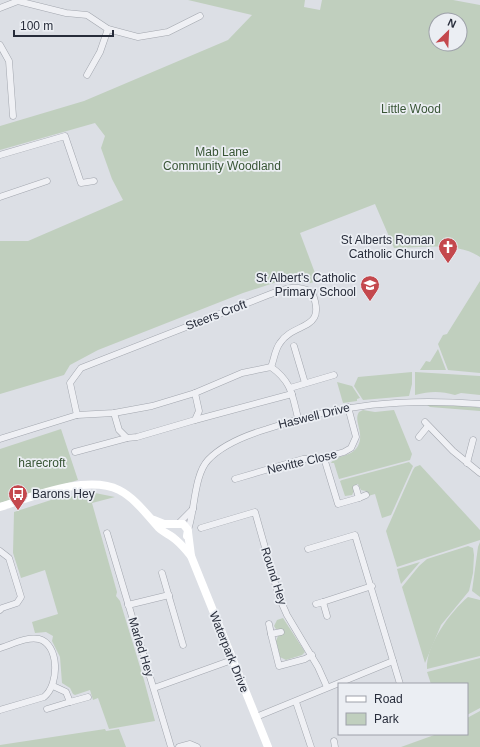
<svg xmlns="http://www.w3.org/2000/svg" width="480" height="747" font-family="Helvetica,sans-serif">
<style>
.green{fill:#c0cfbe;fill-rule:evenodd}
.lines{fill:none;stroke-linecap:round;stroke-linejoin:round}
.street-casing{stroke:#a2a6ae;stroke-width:7}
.street{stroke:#eff0f4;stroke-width:6}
.secondary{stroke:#fff;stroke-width:8}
.labels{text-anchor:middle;stroke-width:3.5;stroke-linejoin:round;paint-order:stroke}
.park-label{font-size:12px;fill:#385535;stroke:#ebeef3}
.poi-label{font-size:12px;fill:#272c3a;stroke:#ebeef3;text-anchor:end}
.street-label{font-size:12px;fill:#272c3a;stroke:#ebeef3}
</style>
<rect width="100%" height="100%" fill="#dcdfe5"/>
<g class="green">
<path d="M188,0H305L304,7L320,10L322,0H453L480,5V257C457,241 421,248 394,248L375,204L300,233L318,281L310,283L280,281L243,293L98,350L70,365L64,375L0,394V241H28L123,200L112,179L101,148L105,136L95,123L0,150V126L84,101L228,40L252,15ZM436,20H460V44H436Z"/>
<polygon points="480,281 480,373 448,370 438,344 443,335 447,334"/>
<polygon points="438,349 446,370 420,370 426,361 430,362"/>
<polygon points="412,372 412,384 409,396 363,400 354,386 358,377"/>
<path d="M415,372L480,376V395L461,393L455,395C441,391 430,391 415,395Z"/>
<polygon points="337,382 352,386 360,398 357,399 357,401 343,403"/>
<polygon points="426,404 476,407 480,408 480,411 430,407"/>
<path d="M363,410L375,412L394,410L412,454L410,460L339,479L334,463H331C337,454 351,458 358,446C365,433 353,421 359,412Z"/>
<polygon points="61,429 78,480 0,503 0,449"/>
<polygon points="409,462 413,466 391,515 382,518 375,494 368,496 366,491 361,490 358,484 353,486 354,491 352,495 345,496 340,481 342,480"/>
<polygon points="420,465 480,530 480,540 397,567 386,531 413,470 415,467"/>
<polygon points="95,493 115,497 92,503 117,592 116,596 120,601 144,680 155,721 109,729 98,698 93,700 90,690 75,695 73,694 70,688 62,683 60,657 52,641 53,636 46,632 35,633 32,622 58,614 45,570 21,578 13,553 14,512 54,499"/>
<polygon points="480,542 480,597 472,591 478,547"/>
<polygon points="468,546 473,548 474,555 473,573 469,591 441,625 425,663 402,587 419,566 427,559"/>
<polygon points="420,562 401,584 397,569"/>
<path d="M468,597L480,600V656L427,669C425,646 451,611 468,597Z"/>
<polygon points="283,618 305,652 302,655 286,660 280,657 276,641 278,636 283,634 282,629 276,629 274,626 277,620"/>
<polygon points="480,658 480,708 467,715 467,684 431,684 427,672"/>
<polygon points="480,711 480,747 401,747 437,734 467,734 467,718"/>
<polygon points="105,729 106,731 119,729 126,747 0,747 0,745"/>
</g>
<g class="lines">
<defs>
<g id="street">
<polyline points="0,8 18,1 66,13 87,15 108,29 138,37 168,32 200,16"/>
<polyline points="0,45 9,61 13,116"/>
<polyline points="87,75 100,52 108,29"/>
<polyline points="0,155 65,136 81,183 94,181"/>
<polyline points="0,197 47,181"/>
<polyline points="294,346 305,383"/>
<polyline points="290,388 334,375"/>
<polyline points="114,413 119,430 127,438 137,437 195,420 199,411 195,393"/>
<path d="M77,415L70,383L81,368L268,295C285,289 293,284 312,292C328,332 294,321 280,343C275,349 274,360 271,367"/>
<polyline points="195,420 292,394"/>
<polyline points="425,422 453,451 480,473"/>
<polyline points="419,437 428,426"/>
<path d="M0,439L77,415L114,413L152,406L195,393L242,373L271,367C292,382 292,395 298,418"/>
<polyline points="75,452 127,438"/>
<polyline points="324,458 338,504 359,498"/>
<polyline points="467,463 473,440"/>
<polyline points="235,479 303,459 324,458 344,452 351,448 356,437 348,407"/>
<polyline points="356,488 359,498 366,495"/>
<polyline points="178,524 193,509"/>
<polyline points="201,528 255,512 279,597 287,615 318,667 327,687"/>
<path d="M188,530C195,510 194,475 208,460C223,444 247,435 267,429C340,404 403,398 480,404"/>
<polyline points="107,533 171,747"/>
<polyline points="308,549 355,535 400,684"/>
<polyline points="0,551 9,558 21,597 17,603 2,608 0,610"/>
<polyline points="162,573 183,645"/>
<polyline points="323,602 372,586"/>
<polyline points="316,604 323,602 327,616"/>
<polyline points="128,605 169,595"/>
<polyline points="269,624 271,634 281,632"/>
<polyline points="271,634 279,666 305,659 312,655"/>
<path d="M0,648C11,645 27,636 39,639C59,644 60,684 44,697L0,710"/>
<polyline points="154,688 232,660"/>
<polyline points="70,702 88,697"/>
<polyline points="296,702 311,747"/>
<polyline points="47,709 70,702 66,692 53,686"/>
<polyline points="256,717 393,661"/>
<polyline points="334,741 335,747"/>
<polyline points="179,747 190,744 197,747"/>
</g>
</defs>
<use href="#street" class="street-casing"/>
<use href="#street" class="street"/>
<g class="secondary">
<path d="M0,507C32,497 87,474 119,490C135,498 147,515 159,528C164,533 171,535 176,540C182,545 186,550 191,556"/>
<polyline points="154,520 164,524 183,524 188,530 187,536"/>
<polyline points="188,532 191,556 268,747"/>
</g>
</g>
<defs>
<symbol id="church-pin" viewBox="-11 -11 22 30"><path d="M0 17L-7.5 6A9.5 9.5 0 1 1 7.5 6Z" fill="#c4484d" stroke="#ebeef3"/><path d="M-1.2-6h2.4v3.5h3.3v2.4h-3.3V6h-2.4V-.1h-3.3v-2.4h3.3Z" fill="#fff"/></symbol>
<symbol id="school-pin" viewBox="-11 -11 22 30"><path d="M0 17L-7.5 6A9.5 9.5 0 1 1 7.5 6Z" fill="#c4484d" stroke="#ebeef3"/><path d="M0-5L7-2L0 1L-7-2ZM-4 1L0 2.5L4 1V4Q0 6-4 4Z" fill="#fff"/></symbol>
<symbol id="bus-pin" viewBox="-11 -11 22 30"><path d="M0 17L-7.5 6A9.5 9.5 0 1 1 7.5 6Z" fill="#c4484d" stroke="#ebeef3"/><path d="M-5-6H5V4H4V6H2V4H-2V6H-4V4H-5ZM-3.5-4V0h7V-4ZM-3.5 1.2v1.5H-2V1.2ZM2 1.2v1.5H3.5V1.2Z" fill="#fff"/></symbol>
</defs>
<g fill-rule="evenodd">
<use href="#church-pin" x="437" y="236" width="22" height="30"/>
<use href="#school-pin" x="359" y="274" width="22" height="30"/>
<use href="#bus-pin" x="7" y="483" width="22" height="30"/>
</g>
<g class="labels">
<g class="park-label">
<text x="411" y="113">Little Wood</text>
<text x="222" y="156">Mab Lane<tspan x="222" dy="14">Community Woodland</tspan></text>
<text x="42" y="467">harecroft</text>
</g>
<g class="poi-label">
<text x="434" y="244">St Alberts Roman<tspan x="434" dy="14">Catholic Church</tspan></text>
<text x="356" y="282">St Albert's Catholic<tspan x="356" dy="14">Primary School</tspan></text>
<text x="32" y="498" text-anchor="start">Barons Hey</text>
</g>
<g class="street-label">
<text transform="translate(216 315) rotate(-21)" y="4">Steers Croft</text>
<text transform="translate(314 416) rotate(-14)" y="4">Haswell Drive</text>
<text transform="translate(302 462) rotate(-13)" y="4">Nevitte Close</text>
<text transform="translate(274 576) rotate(72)" y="4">Round Hey</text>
<text transform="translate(141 647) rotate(73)" y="4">Marled Hey</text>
<text transform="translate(229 652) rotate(68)" y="4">Waterpark Drive</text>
</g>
</g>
<rect x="338" y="683" width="130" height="52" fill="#ebeef3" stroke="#9da0a9"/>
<rect x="346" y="696" width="20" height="6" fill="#ffffff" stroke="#9da0a9"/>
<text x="374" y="703" font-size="12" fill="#272c3a">Road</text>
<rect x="346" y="713" width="20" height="12" fill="#c0cfbe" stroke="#9da0a9"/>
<text x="374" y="723" font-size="12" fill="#272c3a">Park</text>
<g transform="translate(448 32) rotate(24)"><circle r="19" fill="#ebeef3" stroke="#9da0a9"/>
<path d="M0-3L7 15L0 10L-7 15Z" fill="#c4484d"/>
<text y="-6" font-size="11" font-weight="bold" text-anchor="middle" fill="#272c3a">N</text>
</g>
<path d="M14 30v6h99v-6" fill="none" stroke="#272c3a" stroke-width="2"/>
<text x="20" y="30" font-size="12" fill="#272c3a" stroke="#ebeef3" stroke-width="3" paint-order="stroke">100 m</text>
</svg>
